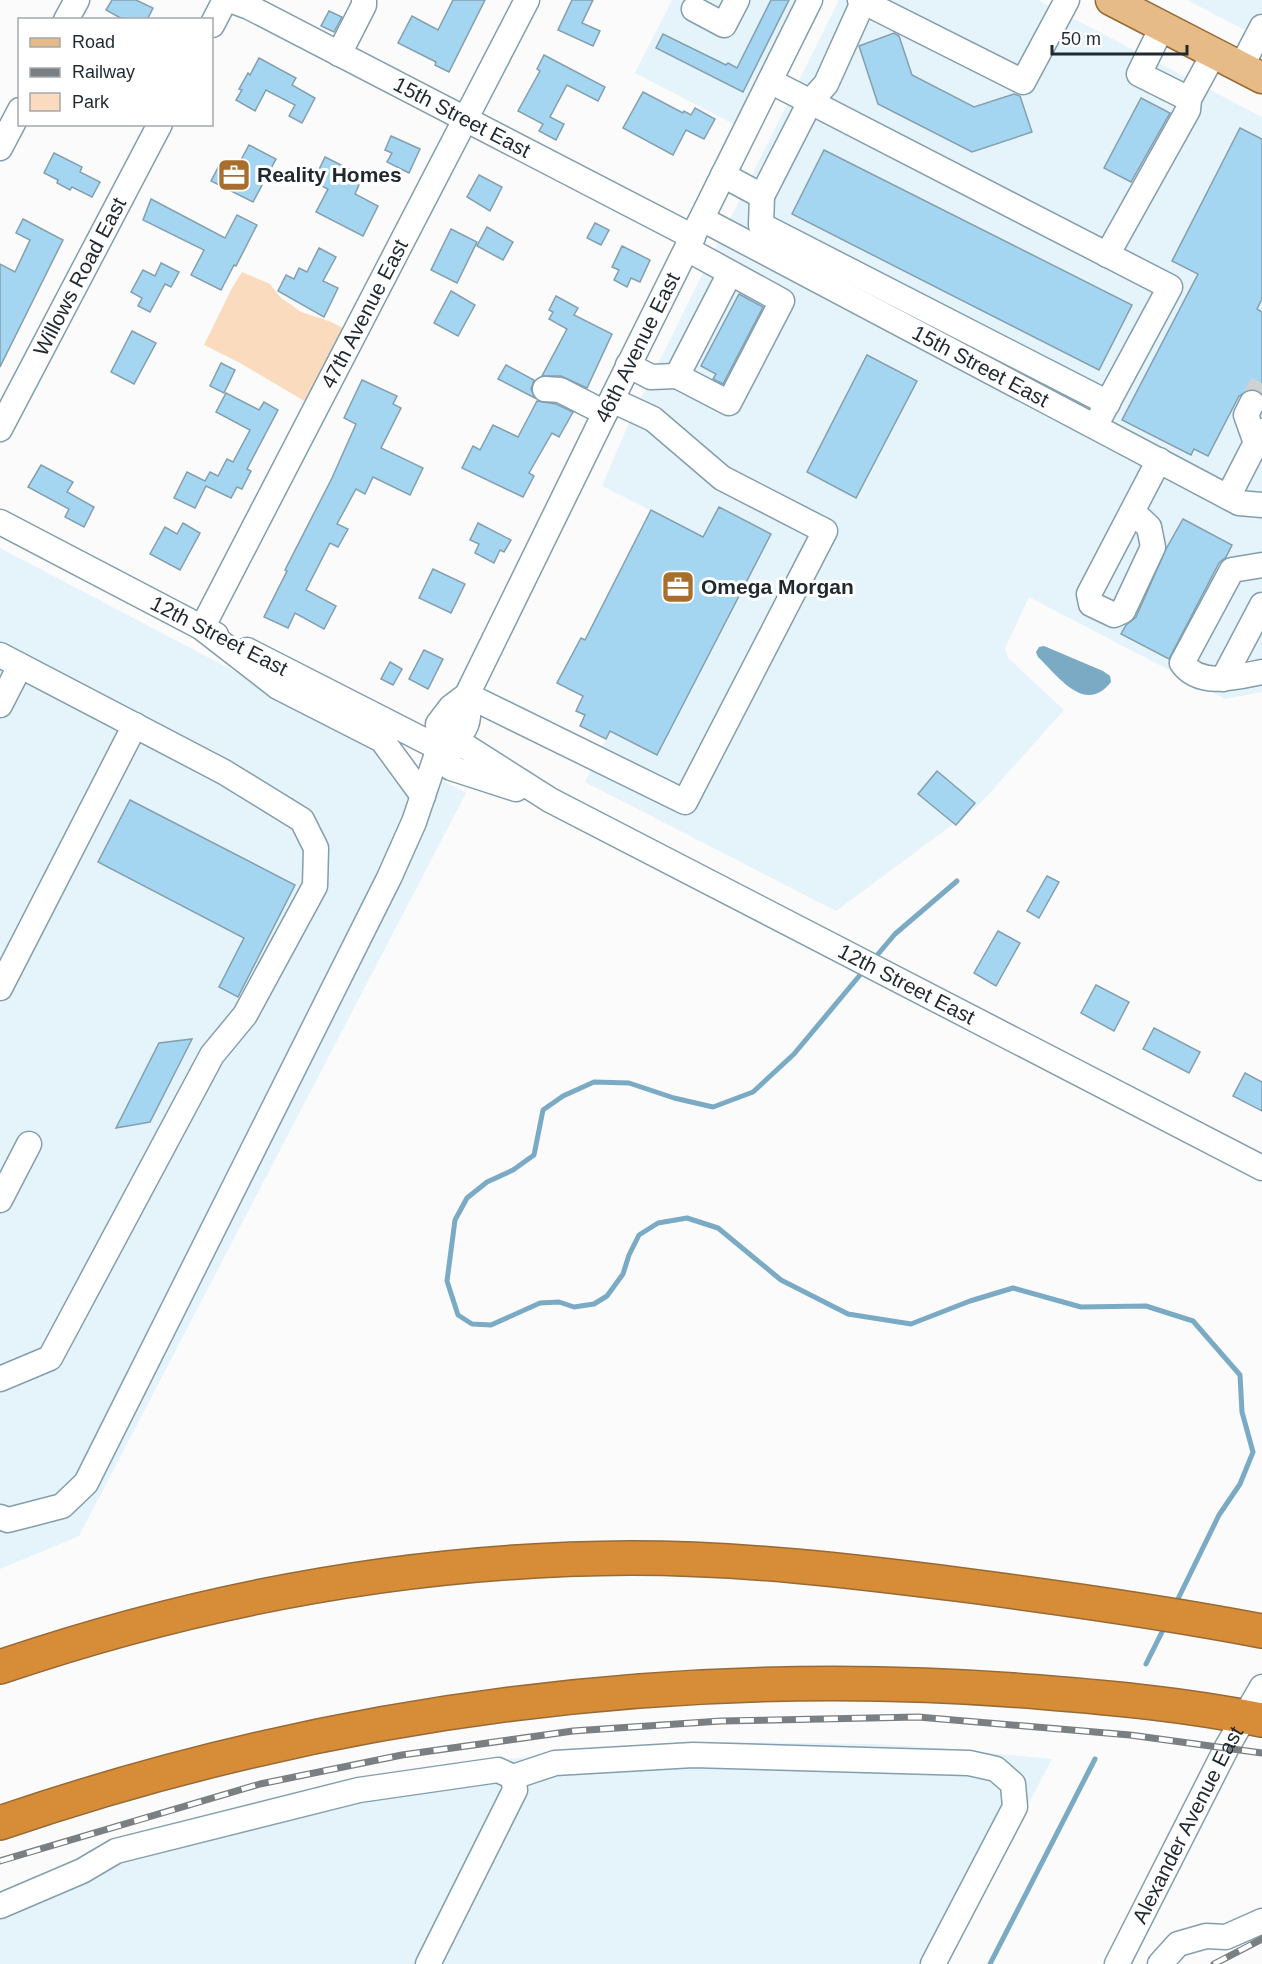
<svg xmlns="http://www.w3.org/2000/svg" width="1262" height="1964" font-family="Arial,sans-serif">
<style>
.built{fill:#e5f3fb}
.green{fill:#fadbbd}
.water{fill:#7aaac4}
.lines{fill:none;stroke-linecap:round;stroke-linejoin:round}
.stream{stroke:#7aaac4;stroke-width:5}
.building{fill:#a5d6f1;stroke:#849fae;stroke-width:1.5}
.minor-tunnel{stroke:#cfd1d2;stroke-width:24;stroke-dasharray:24 12;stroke-linecap:butt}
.minor-casing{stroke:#839ead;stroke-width:27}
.major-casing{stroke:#976a35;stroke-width:33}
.highway-casing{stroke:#976a35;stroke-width:36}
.minor{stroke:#fff;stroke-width:24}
.major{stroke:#e7bb88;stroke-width:30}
.highway{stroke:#d78d38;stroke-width:33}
.rail-casing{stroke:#797f82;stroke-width:7}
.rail{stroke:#fff;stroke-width:4.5;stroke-dasharray:14;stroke-linecap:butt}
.labels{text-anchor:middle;stroke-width:6;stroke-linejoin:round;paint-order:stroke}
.street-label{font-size:21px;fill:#1f292f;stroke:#fff}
.poi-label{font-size:21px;font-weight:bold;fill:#1f292f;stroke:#fff;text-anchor:start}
</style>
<rect width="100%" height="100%" fill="#fbfbfb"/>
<g class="built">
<polygon points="672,0 803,0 741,128 635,73"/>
<polygon points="839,0 1038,0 1262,117 1262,692 1225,699 1029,597 1005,648 1008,658 1064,710 979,805 836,911 585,782 610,731 658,755 771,535 719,507 703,537 602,486 632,416"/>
<polygon points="1187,0 1262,0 1262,39"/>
<polygon points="0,548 466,793 79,1536 0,1569"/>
<polygon points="731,1742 871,1744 941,1748 1052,1759 944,1964 0,1964 0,1895 424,1770 582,1750"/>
</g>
<polygon class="green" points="242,272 270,284 280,297 301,312 329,321 347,330 306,402 240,363 204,345 232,288"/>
<path class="water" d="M1044,646L1103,671L1110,676L1111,682C1085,715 1059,677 1038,657L1036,652L1039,647Z"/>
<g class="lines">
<g class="stream">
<polyline points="873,960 895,934 957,881"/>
<polyline points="865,969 794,1054 753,1092 713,1107 674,1098 629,1083 594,1082 563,1096 543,1110 534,1155 513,1170 487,1182 467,1198 455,1220 447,1281 458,1315 472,1324 491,1325 540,1303 559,1302 574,1307 594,1304 607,1296 623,1274 629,1255 639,1235 658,1223 687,1218 718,1228 781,1280 848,1314 911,1324 970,1301 1013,1288 1081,1307 1146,1306 1193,1321 1240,1375 1242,1412 1253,1452 1240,1484 1219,1515 1175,1605"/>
<polyline points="1146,1664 1166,1624"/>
<polyline points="990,1964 1095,1759"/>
</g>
</g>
<g class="building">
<polygon points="112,0 136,0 153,8 147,20 124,20 106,10"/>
<polygon points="453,0 485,0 449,72 435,65 436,62 398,43 412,16 438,30"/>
<polygon points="572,0 593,0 582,23 600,31 593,46 558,30"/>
<polygon points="771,0 789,0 743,92 656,48 663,34 726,65 728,63 737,68"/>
<polygon points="329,11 342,17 334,32 321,26"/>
<polygon points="894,33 899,36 912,75 974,107 1014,94 1020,96 1032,132 972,152 878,104 859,46"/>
<polygon points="544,55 605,87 598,101 567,85 550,117 564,124 556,140 539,131 543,124 518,111 540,71 537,69"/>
<polygon points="259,58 296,78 292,85 315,98 302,123 289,116 295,105 266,90 255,111 236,100 242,90 239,89 248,73 250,75"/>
<polygon points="643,92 683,113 684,111 691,115 695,108 715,119 704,139 686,130 673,155 623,128"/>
<polygon points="1141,98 1170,113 1131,182 1104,168"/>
<polygon points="1240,128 1262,139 1262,299 1257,309 1262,312 1262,393 1258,390 1251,389 1239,396 1208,456 1194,449 1191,455 1122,420 1198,274 1172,261"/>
<polygon points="391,136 420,149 409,173 387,162 392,153 385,150"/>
<polygon points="249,145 276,159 253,202 211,181 221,162 236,169"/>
<polygon points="824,150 1132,305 1099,370 792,214"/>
<polygon points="54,153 82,167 80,172 100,182 92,197 72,187 70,190 57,183 58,180 44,173"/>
<polygon points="325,157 363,176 355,194 378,206 363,236 316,212 328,189 313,182"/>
<polygon points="479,175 502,187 490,211 467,197"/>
<polygon points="151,199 225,238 237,215 257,225 236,266 234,265 221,290 191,275 204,250 143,220"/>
<polygon points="23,219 63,240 0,367 0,264 15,272 30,240 16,233"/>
<polygon points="595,223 609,230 601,245 587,238"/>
<polygon points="487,227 513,242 503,260 477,246"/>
<polygon points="451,229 477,242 457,283 431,270"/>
<polygon points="622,246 650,260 640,282 631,278 627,287 614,280 619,270 612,267"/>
<polygon points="319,248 336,257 323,281 338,288 324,317 278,291 286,275 294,279 299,268 307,272"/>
<polygon points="161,263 179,272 171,287 165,284 150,312 138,306 142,298 131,292 143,270 155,276"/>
<polygon points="451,291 475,305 458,336 434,323"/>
<polygon points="739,294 763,307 723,384 713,379 716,374 701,366"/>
<polygon points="556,296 578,308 574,315 612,334 587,388 561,376 542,376 567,329 549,319 553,312 549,310"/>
<polygon points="132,331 156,343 134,384 111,372"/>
<polygon points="867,355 917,381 856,498 807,472"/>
<polygon points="221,363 235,370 224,393 210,386"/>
<polygon points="506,365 534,380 531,389 535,398 498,379"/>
<polygon points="362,380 397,396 393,404 401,408 381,448 423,468 410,495 373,477 365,494 356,489 337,524 348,529 338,547 330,543 306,590 336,606 324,629 295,613 288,628 264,617 287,571 285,570 332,478 356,424 344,418"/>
<polygon points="226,393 259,410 264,402 278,410 247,469 251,471 242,489 237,487 231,498 206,486 195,508 174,498 187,472 205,481 210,472 218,476 227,459 233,462 250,430 216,412"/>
<polygon points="537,401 556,404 573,412 559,437 552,433 529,473 534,476 523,497 462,468 473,446 480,450 493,425 518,437"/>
<polygon points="41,465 73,482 67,492 94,507 84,527 65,517 69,509 28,487"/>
<polygon points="719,507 771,534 657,755 610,731 606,739 580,726 585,715 576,711 583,696 557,683 581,638 585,640 651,510 703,537"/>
<polygon points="1183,519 1232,545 1226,557 1219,563 1169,659 1121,634 1126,625 1136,617 1166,549"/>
<polygon points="183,523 200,533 180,570 150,554 165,527 177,534"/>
<polygon points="478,523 511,540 504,552 500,550 494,563 475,553 479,544 470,540"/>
<polygon points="433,569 465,584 451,613 419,598"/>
<polygon points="424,650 443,659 428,689 409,679"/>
<polygon points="390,662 402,669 393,685 381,679"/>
<polygon points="937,771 975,803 956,825 918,794"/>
<polygon points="130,800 295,885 238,997 219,987 244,938 98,862"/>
<polygon points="1047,876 1059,882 1039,918 1027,911"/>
<polygon points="998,931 1020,943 996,986 974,973"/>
<polygon points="1096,985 1129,1002 1114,1031 1081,1013"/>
<polygon points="1154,1028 1200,1052 1189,1073 1143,1049"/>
<polygon points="192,1039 150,1122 116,1128 159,1043"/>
<polygon points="1245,1073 1262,1082 1262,1111 1233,1096"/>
</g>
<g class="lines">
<polyline class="minor-tunnel" points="1252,403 1262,383"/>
<defs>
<g id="minor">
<path id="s1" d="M230,0L249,7L693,237"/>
<polyline points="860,0 1023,82 1067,0"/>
<polyline points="863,2 826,84 810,102 762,196 761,225 1108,403"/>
<polyline points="694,9 724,25 737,0"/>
<polyline points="66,20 77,0"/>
<polyline points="212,25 225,0"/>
<polyline points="339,54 364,5 364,0"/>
<polyline points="1241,67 1262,27"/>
<polyline points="770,81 1170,287 1100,417"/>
<polyline points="1189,99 1214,53"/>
<polyline points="0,148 20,110"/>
<polyline points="723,175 762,196"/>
<path id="s2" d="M702,219L1239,503L1262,505"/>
<polyline points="687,249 782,301 729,403 677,376 730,273"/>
<polyline points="1107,255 1188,110 1189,99 1139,74 1162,27"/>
<polyline points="628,365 651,377 677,376"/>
<polyline points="545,389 560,390 605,413"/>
<polyline points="1252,403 1246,415 1256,443"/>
<path id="s3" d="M0,429L160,124"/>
<polyline points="1228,497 1262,431"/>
<polyline points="1133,512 1149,527 1153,547 1123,611 1114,615 1091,604 1089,594 1159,460"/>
<polyline points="0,522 216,635"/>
<path d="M1262,565L1232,570L1182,663C1200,688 1237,677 1262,672"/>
<polyline points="247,650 439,748 451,768 516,789"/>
<polyline points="0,655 224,772 302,820 316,848 315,886 245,1015 212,1055 50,1358 0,1379"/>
<polyline points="1223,679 1262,605"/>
<polyline points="467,695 685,802 825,531 722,478 653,419 612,400"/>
<polyline points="0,705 20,666"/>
<path id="s4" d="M439,748L465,746L550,800L1262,1168"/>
<path d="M440,748C465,734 472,726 467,695"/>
<path id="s5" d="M423,796L382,740L278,687L202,628L527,0"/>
<polyline points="0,988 135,725"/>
<polyline points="0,1200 29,1144"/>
<path id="s6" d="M0,1517L8,1520L62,1506L86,1483L389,878L414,822L439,748L438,724L451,707L467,695L605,413L810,0"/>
<polyline points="513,1777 555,1763 693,1755 969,1763 996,1769 1013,1784 1015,1807 933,1964"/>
<polyline points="0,1906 82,1871 116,1851 359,1790 498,1770 513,1777 515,1790 428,1964"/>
<path id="s7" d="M1117,1964L1227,1747L1262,1687"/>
<polyline points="1160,1964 1178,1944 1206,1936 1226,1937 1262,1921"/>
</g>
<polyline id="major" points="1111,0 1262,78"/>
<g id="highway">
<path d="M0,1667C203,1598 417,1559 631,1558C742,1558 853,1571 963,1585C1063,1598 1163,1612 1262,1631"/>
<path d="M0,1823C333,1709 688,1663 1039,1692C1113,1698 1189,1705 1262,1720"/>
</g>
</defs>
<use href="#minor" class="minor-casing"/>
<use href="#major" class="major-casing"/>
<use href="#highway" class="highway-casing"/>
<use href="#minor" class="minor"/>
<use href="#major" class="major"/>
<use href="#highway" class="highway"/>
<defs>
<g id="rail">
<polyline points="0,1861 260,1784 402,1755 573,1731 721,1721 918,1717 1130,1735 1262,1753"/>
<polyline points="1214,1964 1262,1939"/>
</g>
</defs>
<use href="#rail" class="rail-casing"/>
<use href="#rail" class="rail"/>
</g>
<defs>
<symbol id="office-square" viewBox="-11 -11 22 22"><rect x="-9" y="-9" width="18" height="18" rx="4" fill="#a76e2d" stroke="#fff"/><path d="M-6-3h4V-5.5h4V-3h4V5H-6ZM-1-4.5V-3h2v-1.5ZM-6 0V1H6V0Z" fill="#fff"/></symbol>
</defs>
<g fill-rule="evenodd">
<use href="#office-square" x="215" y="156" width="38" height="38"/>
<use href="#office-square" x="659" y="568" width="38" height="38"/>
</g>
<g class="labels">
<g class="street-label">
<text dy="7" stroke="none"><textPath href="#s1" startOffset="260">15th Street East</textPath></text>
<text dy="7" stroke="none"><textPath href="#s3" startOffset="172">Willows Road East</textPath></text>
<text dy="7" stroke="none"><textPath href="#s5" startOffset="636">47th Avenue East</textPath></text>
<text dy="7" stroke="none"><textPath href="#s6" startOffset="1366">46th Avenue East</textPath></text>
<text dy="7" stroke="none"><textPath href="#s2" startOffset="315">15th Street East</textPath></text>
<text transform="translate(219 636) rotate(27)" y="7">12th Street East</text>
<text dy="7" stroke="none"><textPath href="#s4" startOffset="528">12th Street East</textPath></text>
<text dy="7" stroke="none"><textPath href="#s7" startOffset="156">Alexander Avenue East</textPath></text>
</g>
<g class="poi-label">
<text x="257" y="182">Reality Homes</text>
<text x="701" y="594">Omega Morgan</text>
</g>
</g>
<rect x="18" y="18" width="195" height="108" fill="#ffffff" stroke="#a5a9ac" stroke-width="1.5"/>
<rect x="30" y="38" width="30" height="9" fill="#e7bb88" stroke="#a5a9ac" stroke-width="1.5"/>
<text x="72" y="48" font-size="18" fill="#1f292f">Road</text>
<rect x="30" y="68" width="30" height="9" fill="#797f82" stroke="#a5a9ac" stroke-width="1.5"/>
<text x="72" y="78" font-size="18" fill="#1f292f">Railway</text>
<rect x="30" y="93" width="30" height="18" fill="#fadbbd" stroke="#a5a9ac" stroke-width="1.5"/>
<text x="72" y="108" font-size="18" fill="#1f292f">Park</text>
<path d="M1052 45v9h135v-9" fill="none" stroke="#1f292f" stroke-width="3"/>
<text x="1061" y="45" font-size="18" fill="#1f292f" stroke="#ffffff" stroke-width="4.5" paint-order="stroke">50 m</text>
</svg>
